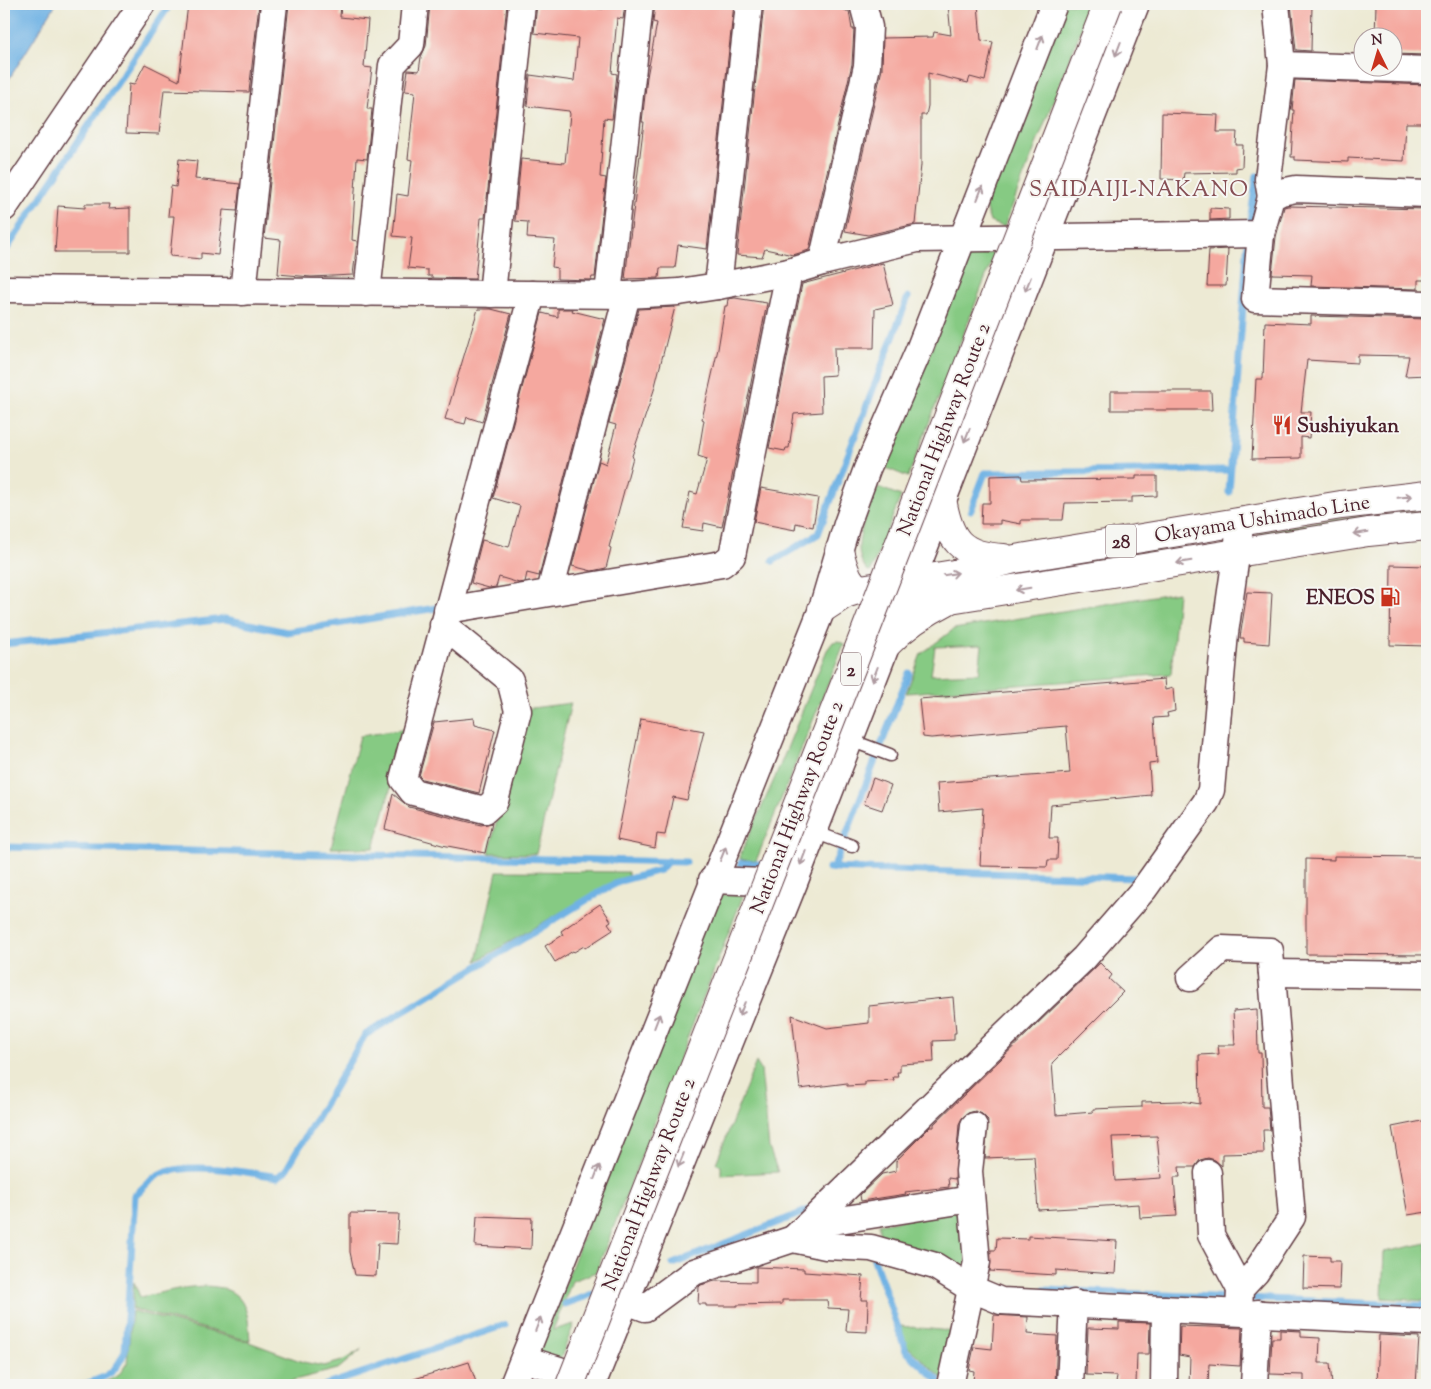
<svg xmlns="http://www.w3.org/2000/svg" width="1431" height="1389" font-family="'Sorts Mill Goudy',serif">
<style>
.green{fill:#86ca83;stroke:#687457;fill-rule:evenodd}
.water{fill:#6fb2e4;stroke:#5c6888}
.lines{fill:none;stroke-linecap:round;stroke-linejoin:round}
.stream{stroke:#6fb2e4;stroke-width:7}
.building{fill:#f5a89f;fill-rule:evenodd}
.service-casing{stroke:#623d44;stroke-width:15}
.minor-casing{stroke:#623d44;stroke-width:29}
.primary-casing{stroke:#623d44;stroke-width:30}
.service{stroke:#fff;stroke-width:12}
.minor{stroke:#fff;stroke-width:26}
.primary{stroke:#fff;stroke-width:28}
.trunk-bridge-casing{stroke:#623d44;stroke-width:30;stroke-linecap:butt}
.trunk-bridge{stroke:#fff;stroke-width:28}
.oneway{stroke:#ae9aa0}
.labels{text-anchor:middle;stroke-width:4;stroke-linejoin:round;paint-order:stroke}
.shield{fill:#f6f6f2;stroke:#7e6067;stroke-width:1}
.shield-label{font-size:19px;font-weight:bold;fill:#4a1f2b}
.poi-label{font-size:20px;font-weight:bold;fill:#4a1f2b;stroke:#f6f6f2;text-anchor:start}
.street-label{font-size:20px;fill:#4a1f2b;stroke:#f6f6f2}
.quarter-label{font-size:22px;letter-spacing:1px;fill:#864f54;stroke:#f6f6f2}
</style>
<rect width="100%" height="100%" fill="#f6f6f2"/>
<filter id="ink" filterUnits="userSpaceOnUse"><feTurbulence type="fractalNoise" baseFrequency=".02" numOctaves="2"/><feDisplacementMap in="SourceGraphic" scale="10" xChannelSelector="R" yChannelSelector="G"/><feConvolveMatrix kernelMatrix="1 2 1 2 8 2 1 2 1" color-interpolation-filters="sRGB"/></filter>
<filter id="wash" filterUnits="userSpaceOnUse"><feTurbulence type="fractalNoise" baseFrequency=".0096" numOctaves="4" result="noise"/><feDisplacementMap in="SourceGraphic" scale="20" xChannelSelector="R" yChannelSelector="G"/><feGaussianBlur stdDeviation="1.12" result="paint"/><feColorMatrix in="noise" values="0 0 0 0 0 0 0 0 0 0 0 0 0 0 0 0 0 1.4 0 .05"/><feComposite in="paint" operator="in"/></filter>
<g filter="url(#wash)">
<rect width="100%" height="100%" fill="#edead4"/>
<g class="green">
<polygon points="1064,4 1091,4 1004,227 990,222 984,203"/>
<polygon points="995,253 908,477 886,468 965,261 974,255"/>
<path d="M878,487L901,496L870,573C845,551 869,511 878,487Z"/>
<polygon points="1427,508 1427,513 1259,535 1256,532 1367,514"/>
<polygon points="1160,548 1162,552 987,580 986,575"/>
<path d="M1178,592L1171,674L906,693L921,654L954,629ZM982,645L979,673L931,675L935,647Z"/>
<polygon points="838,641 844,644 756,861 740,859 741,853 777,773 827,650 833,642"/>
<polygon points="571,703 536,854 489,853 524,709"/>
<polygon points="407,729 374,848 331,848 360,736"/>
<polygon points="497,871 628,872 628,876 616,880 477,961"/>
<polygon points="714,894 743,896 596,1272 572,1281 553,1330 574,1324 560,1360 539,1352"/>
<polygon points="756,1062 761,1070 769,1148 778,1172 721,1175 721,1166 716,1163"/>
<polygon points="954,1210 962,1220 968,1268 960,1270 879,1242 879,1224"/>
<polygon points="1427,1243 1427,1301 1382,1298 1384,1252"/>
<path d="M134,1282L140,1297C169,1292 228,1271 244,1306C249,1316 249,1330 250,1341L132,1309Z"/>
<polygon points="132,1311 249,1342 303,1362 324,1366 342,1361 362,1349 338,1369 274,1385 99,1385 118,1376 127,1363"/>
<polygon points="900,1326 950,1331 943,1379 907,1346"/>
</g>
<polygon class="water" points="4,4 56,4 4,87"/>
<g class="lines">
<g class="stream">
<polyline points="1249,229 1257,176"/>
<polyline points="4,253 170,4"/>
<polyline points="1229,492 1248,240"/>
<polyline points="971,510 985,473 1230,470"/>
<polyline points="773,561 818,534 908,297"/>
<polyline points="4,644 225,619 287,632 436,608"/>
<polyline points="4,847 686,862"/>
<polyline points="741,863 768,865"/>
<polyline points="829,868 1136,878"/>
<polyline points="833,869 909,673"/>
<polyline points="874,1259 906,1351 938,1380 938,1385"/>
<polyline points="673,1264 809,1210"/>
<polyline points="1045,1290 1235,1298"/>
<polyline points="1245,1298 1427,1306"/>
<polyline points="565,1304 598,1292"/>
<path d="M83,1385C106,1377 115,1375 125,1351L135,1195C143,1188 153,1176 162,1173C197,1162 243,1172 278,1177L286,1170L365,1035L603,890L621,881L660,870L668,861"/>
<polyline points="326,1385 505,1325"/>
</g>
</g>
<g id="blocks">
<g class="building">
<polygon points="188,4 259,4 249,92 164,90 159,134 126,133 129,84 134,85 145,64 179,81"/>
<polygon points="289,4 341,4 340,17 368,20 364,67 372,68 367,109 372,109 367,159 357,158 352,240 357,241 353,275 311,277 278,274 281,240 264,238"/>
<polygon points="430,4 507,4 485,218 481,218 475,279 432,278 432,276 428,276 428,270 408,268 412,238 393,236 397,194 408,196 412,160 408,159 415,92 405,91 408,70 419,71 421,57 426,46"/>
<polygon points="537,4 603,9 603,4 625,4 623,19 617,18 612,73 617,74 612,119 604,118 600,177 606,178 595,277 592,277 591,280 557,279 557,268 552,267 555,240 527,238 528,222 515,221 521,159 565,163 570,114 569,111 527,106 530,75 574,81 578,38 534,33"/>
<polygon points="655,4 734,4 707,249 678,245 675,268 660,268 659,278 625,279 644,122 642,122 647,77 657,23 653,22"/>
<polygon points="764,4 846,4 845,11 849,11 852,29 854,29 852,64 809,250 793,255 765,249 762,257 737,255"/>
<polygon points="948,4 978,4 981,40 993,42 985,81 970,77 968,83 928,73 928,106 926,115 921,115 921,165 915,224 868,235 845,231 882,69 883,38 933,37 934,32 951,35"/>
<polygon points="1291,4 1312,4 1311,51 1296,50"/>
<polygon points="1376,4 1427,4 1427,55 1394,54 1394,38 1375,38"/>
<polygon points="1295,80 1427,85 1427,123 1406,123 1404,161 1348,158 1348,162 1295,160 1295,157 1291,157 1294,110 1292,110"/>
<polygon points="1162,113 1218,115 1217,132 1237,132 1236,145 1243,145 1242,167 1236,168 1236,172 1184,173 1183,180 1161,179"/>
<polygon points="179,159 197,161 195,179 240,184 237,211 223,210 218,255 201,253 201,259 170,256 174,216 168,216 171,186 176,187"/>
<polygon points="85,204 109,204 108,209 130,208 130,252 55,252 58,206 85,208"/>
<polygon points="1288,206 1427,209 1427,280 1418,280 1418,289 1311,286 1312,275 1272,274 1276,237 1284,207"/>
<polygon points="1210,208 1229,209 1229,219 1210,220"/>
<polygon points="1228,249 1226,286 1207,286 1209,250"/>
<polygon points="883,263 893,305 875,309 874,348 834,348 835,375 821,376 822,412 794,414 789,448 786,448 785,451 769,448 802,284"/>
<polygon points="735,298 767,303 722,527 704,523 703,531 683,528 690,492 697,494 707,459 698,456 704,420 702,419 718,349 725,306 727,306 728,299"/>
<polygon points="675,307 654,390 632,456 633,457 609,547 611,548 606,568 592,571 572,566 599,461 606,464 616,425 609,423 639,309"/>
<polygon points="478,309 491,309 511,314 482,422 467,417 465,424 445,419"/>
<polygon points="558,309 573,309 572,311 605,319 539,576 527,573 525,582 519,583 499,577 496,587 489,588 471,583 482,540 509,547 520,506 493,498 542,313 558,317"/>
<polygon points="1311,316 1427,319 1427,375 1405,376 1409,356 1358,355 1358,363 1307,360 1301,412 1311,412 1309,438 1301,437 1301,458 1252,459 1256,379 1263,379 1265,322 1311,324"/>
<polygon points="1111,391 1211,391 1212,410 1111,410"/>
<polygon points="1021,475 1022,480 1136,479 1136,476 1157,476 1157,496 1132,497 1132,502 1065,503 1063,520 1021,520 1021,524 1000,520 1000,524 981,524 982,503 990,503 990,476"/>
<polygon points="761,488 818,498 813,527 796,523 795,530 754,522"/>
<polygon points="1391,565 1427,566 1427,646 1390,645"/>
<polygon points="1247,592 1272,593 1269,644 1244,642 1244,638 1240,638"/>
<polygon points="1164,679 1165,690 1173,688 1175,711 1167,713 1168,717 1154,718 1157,763 1149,764 1151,795 1051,805 1049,838 1058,838 1057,860 1048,860 1047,867 980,866 983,808 939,812 937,783 1070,773 1066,726 931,738 923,737 919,699"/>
<polygon points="474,718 475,725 495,730 479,793 422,779 419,776 434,722"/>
<polygon points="641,719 704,731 687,800 673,797 665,835 657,834 655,848 617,840"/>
<polygon points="873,778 891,785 882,810 864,804"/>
<polygon points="393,794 409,807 481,825 492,823 485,853 442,845 385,829"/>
<polygon points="1334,856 1427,857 1427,955 1306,954 1306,859 1334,860"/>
<polygon points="600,904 611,921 608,923 613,930 585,948 584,946 574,952 573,951 555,962 545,946 563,935 561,931"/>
<path d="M1100,963L1112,975L1109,979L1123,992L1052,1063L1056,1115L1093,1112V1109L1142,1107V1102L1182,1101L1200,1104L1199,1055L1219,1054L1218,1045H1235L1233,1011L1257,1009L1258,1053H1261L1262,1107H1268L1270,1130H1263L1264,1153L1222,1154V1166L1215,1160L1208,1158L1200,1160L1195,1167H1179L1180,1177H1174L1177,1216L1140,1218L1139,1204L1038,1210L1034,1156L985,1158L988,1120L982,1114L975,1111L968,1113L962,1118L959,1124L955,1179L948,1178L949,1187L905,1192L906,1194L861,1201L860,1195L882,1174L896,1171V1161L930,1127H934V1124ZM1157,1136L1161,1178L1115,1181L1112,1137Z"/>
<polygon points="953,997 956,1033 954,1033 954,1040 933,1041 934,1062 900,1064 900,1072 897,1072 898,1077 893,1077 894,1080 865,1082 865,1085 847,1086 847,1083 800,1089 792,1015 827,1028 869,1023 869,1006"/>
<polygon points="1427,1120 1427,1212 1408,1215 1392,1127"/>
<polygon points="350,1213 399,1214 397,1244 378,1243 376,1276 355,1275 350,1252"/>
<polygon points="477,1216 532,1218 531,1249 475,1246"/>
<polygon points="1028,1236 1117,1241 1115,1274 1056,1270 1056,1275 990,1271 991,1250 996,1250 997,1238 1028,1239"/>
<polygon points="1304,1256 1330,1257 1330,1261 1340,1261 1339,1289 1303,1288"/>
<polygon points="756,1267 804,1269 804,1272 863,1276 861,1300 868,1300 867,1332 846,1331 848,1309 828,1308 827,1300 782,1300 782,1304 737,1305 737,1306 706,1306 706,1304 698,1304 699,1287 701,1285 715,1281 756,1282"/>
<polygon points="994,1315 1028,1317 1027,1334 1057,1336 1055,1385 973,1382 974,1371 969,1370 974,1347 992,1349"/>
<polygon points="1119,1322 1150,1323 1149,1354 1137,1354 1136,1384 1116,1383 1117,1376 1086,1375 1088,1328 1119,1329"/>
<polygon points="1180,1326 1242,1328 1240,1366 1209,1364 1208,1385 1189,1385 1190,1357 1179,1355"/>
<polygon points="1280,1330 1301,1331 1301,1337 1320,1338 1319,1363 1330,1363 1332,1385 1304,1385 1304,1375 1270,1374 1272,1338 1280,1338"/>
<polygon points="1379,1335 1419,1337 1416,1385 1377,1385"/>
<polygon points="469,1362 477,1385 408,1385 408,1381"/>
</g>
</g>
</g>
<g filter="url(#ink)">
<use href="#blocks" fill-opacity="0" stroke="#623d44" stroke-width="1"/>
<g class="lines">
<defs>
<g id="service">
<polyline points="850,740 890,755"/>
<polyline points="814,832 852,846"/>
</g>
<g id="minor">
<polyline points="1282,65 1427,70"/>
<polyline points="1271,197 1268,179 1282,65 1276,4"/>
<polyline points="4,208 142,4"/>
<polyline points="1261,234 1255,299 1427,304"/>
<polyline points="822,262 867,66 869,27 863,4"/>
<polyline points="718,286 749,4"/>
<polyline points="4,289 627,295 679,292 718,286 789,272 822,262 917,239 1261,234 1271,197 1281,192 1296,189 1427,194"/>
<polyline points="243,292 274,4"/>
<polyline points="367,293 392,65 411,45 415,4"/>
<polyline points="492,294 522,4"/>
<polyline points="608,294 640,4"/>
<polyline points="550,592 627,295"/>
<polyline points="447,610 722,564 732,556 789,272"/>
<polyline points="443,625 510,680 518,711 495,801 485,810 413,792 403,779 532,294"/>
<polyline points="712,880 789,883"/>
<polyline points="1272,973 1427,975"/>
<polyline points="1190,978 1222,949 1270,951 1292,1217 1256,1272 1240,1289 1239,1312"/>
<polyline points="1208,1173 1211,1235 1240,1289"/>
<polyline points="808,1225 971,1199"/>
<polyline points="793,1239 1084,958 1144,889 1206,802 1211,790 1225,633 1241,521"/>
<polyline points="626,1301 645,1308 694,1272 793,1239 826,1246 871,1248 935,1266 970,1288 1001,1301 1427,1322"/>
<polyline points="524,1359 594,1381"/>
<polyline points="513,1385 822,609 847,524 867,469 919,350 1054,4"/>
<polyline points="592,1385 794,883 1136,4"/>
<polyline points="950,1385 977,1262 969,1171 974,1126"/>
<polyline points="1070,1385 1074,1303"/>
<polyline points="1164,1385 1165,1309"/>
<polyline points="1254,1385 1258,1313"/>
</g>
<g id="primary">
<path d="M942,499C949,540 960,556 1004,558"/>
<path d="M839,551C842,561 844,574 852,583C866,600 929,599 950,599L1368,532L1427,526"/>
<polyline points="822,609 845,594 861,589 960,573 1015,559 1341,505 1427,495"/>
<path d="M887,644C905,625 923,613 947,601"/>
</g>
</defs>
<use href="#service" class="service-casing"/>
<use href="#minor" class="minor-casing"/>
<use href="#primary" class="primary-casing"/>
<use href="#service" class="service"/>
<use href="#minor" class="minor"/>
<use href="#primary" class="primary"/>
<defs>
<polyline id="trunk-bridge" points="570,1385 859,648 1108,4"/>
</defs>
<use href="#trunk-bridge" class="trunk-bridge-casing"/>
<use href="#trunk-bridge" class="trunk-bridge"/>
</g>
<defs><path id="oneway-shaft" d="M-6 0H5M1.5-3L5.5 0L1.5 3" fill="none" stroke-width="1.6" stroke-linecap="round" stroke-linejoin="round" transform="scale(1.25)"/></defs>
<g class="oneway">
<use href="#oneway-shaft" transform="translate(1040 42) rotate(-69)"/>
<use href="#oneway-shaft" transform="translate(1118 49) rotate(111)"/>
<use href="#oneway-shaft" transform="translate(980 193) rotate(-69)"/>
<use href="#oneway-shaft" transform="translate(1028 284) rotate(112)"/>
<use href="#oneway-shaft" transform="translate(967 435) rotate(112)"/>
<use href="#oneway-shaft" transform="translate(1405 497) rotate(-6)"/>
<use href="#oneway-shaft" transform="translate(1361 533) rotate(171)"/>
<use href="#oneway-shaft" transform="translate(1184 562) rotate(171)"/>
<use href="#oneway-shaft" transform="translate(951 574) rotate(-9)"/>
<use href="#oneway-shaft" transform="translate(1023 589) rotate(171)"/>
<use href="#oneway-shaft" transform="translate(875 674) rotate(111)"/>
<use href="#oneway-shaft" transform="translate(723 854) rotate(-68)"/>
<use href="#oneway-shaft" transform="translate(803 858) rotate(111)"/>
<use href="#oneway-shaft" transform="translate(742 1009) rotate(112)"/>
<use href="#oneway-shaft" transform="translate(657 1021) rotate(-69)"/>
<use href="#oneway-shaft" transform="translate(681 1160) rotate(112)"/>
<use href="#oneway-shaft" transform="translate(597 1172) rotate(-69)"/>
<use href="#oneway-shaft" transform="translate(538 1324) rotate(-69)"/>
</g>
</g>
<defs>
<symbol id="restaurant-bare" viewBox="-9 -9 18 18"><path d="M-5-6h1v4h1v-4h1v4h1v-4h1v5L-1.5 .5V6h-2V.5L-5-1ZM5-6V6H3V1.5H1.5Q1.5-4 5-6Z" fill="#c8321e" stroke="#f6f6f2" stroke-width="2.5" paint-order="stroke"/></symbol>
<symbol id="fuel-bare" viewBox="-9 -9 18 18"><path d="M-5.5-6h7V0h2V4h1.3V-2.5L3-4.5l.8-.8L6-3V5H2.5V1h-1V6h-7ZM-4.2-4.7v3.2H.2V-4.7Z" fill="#c8321e" stroke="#f6f6f2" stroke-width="2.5" paint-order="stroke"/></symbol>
</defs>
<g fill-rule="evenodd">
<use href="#restaurant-bare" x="1268" y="411" width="28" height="28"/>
<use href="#fuel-bare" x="1376" y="583" width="28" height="28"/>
</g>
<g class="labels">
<g class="shield">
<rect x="1106" y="524.5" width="30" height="33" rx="4"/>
<rect x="841" y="652.5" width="20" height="33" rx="4"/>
</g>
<g class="shield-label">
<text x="1121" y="548">28</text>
<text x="851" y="676">2</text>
</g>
<g class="poi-label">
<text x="1297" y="432">Sushiyukan</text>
<text x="1375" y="604" text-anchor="end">ENEOS</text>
</g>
<g class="street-label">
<text transform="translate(943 429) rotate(-69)" y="7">National Highway Route 2</text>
<text transform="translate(1262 518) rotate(-9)" y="7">Okayama Ushimado Line</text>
<text transform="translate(796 807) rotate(-69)" y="7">National Highway Route 2</text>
<text transform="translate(648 1184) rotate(-69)" y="7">National Highway Route 2</text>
</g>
<g class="quarter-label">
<text x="1139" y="196">SAIDAIJI-NAKANO</text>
</g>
</g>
<rect width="1431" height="1389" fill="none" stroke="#f6f6f2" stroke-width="20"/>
<g transform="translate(1378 52) rotate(355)"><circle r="24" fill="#f6f6f2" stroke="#b1a0a2"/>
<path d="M0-4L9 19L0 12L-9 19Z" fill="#c8321e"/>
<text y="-8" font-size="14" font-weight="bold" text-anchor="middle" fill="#4a1f2b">N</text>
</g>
</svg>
